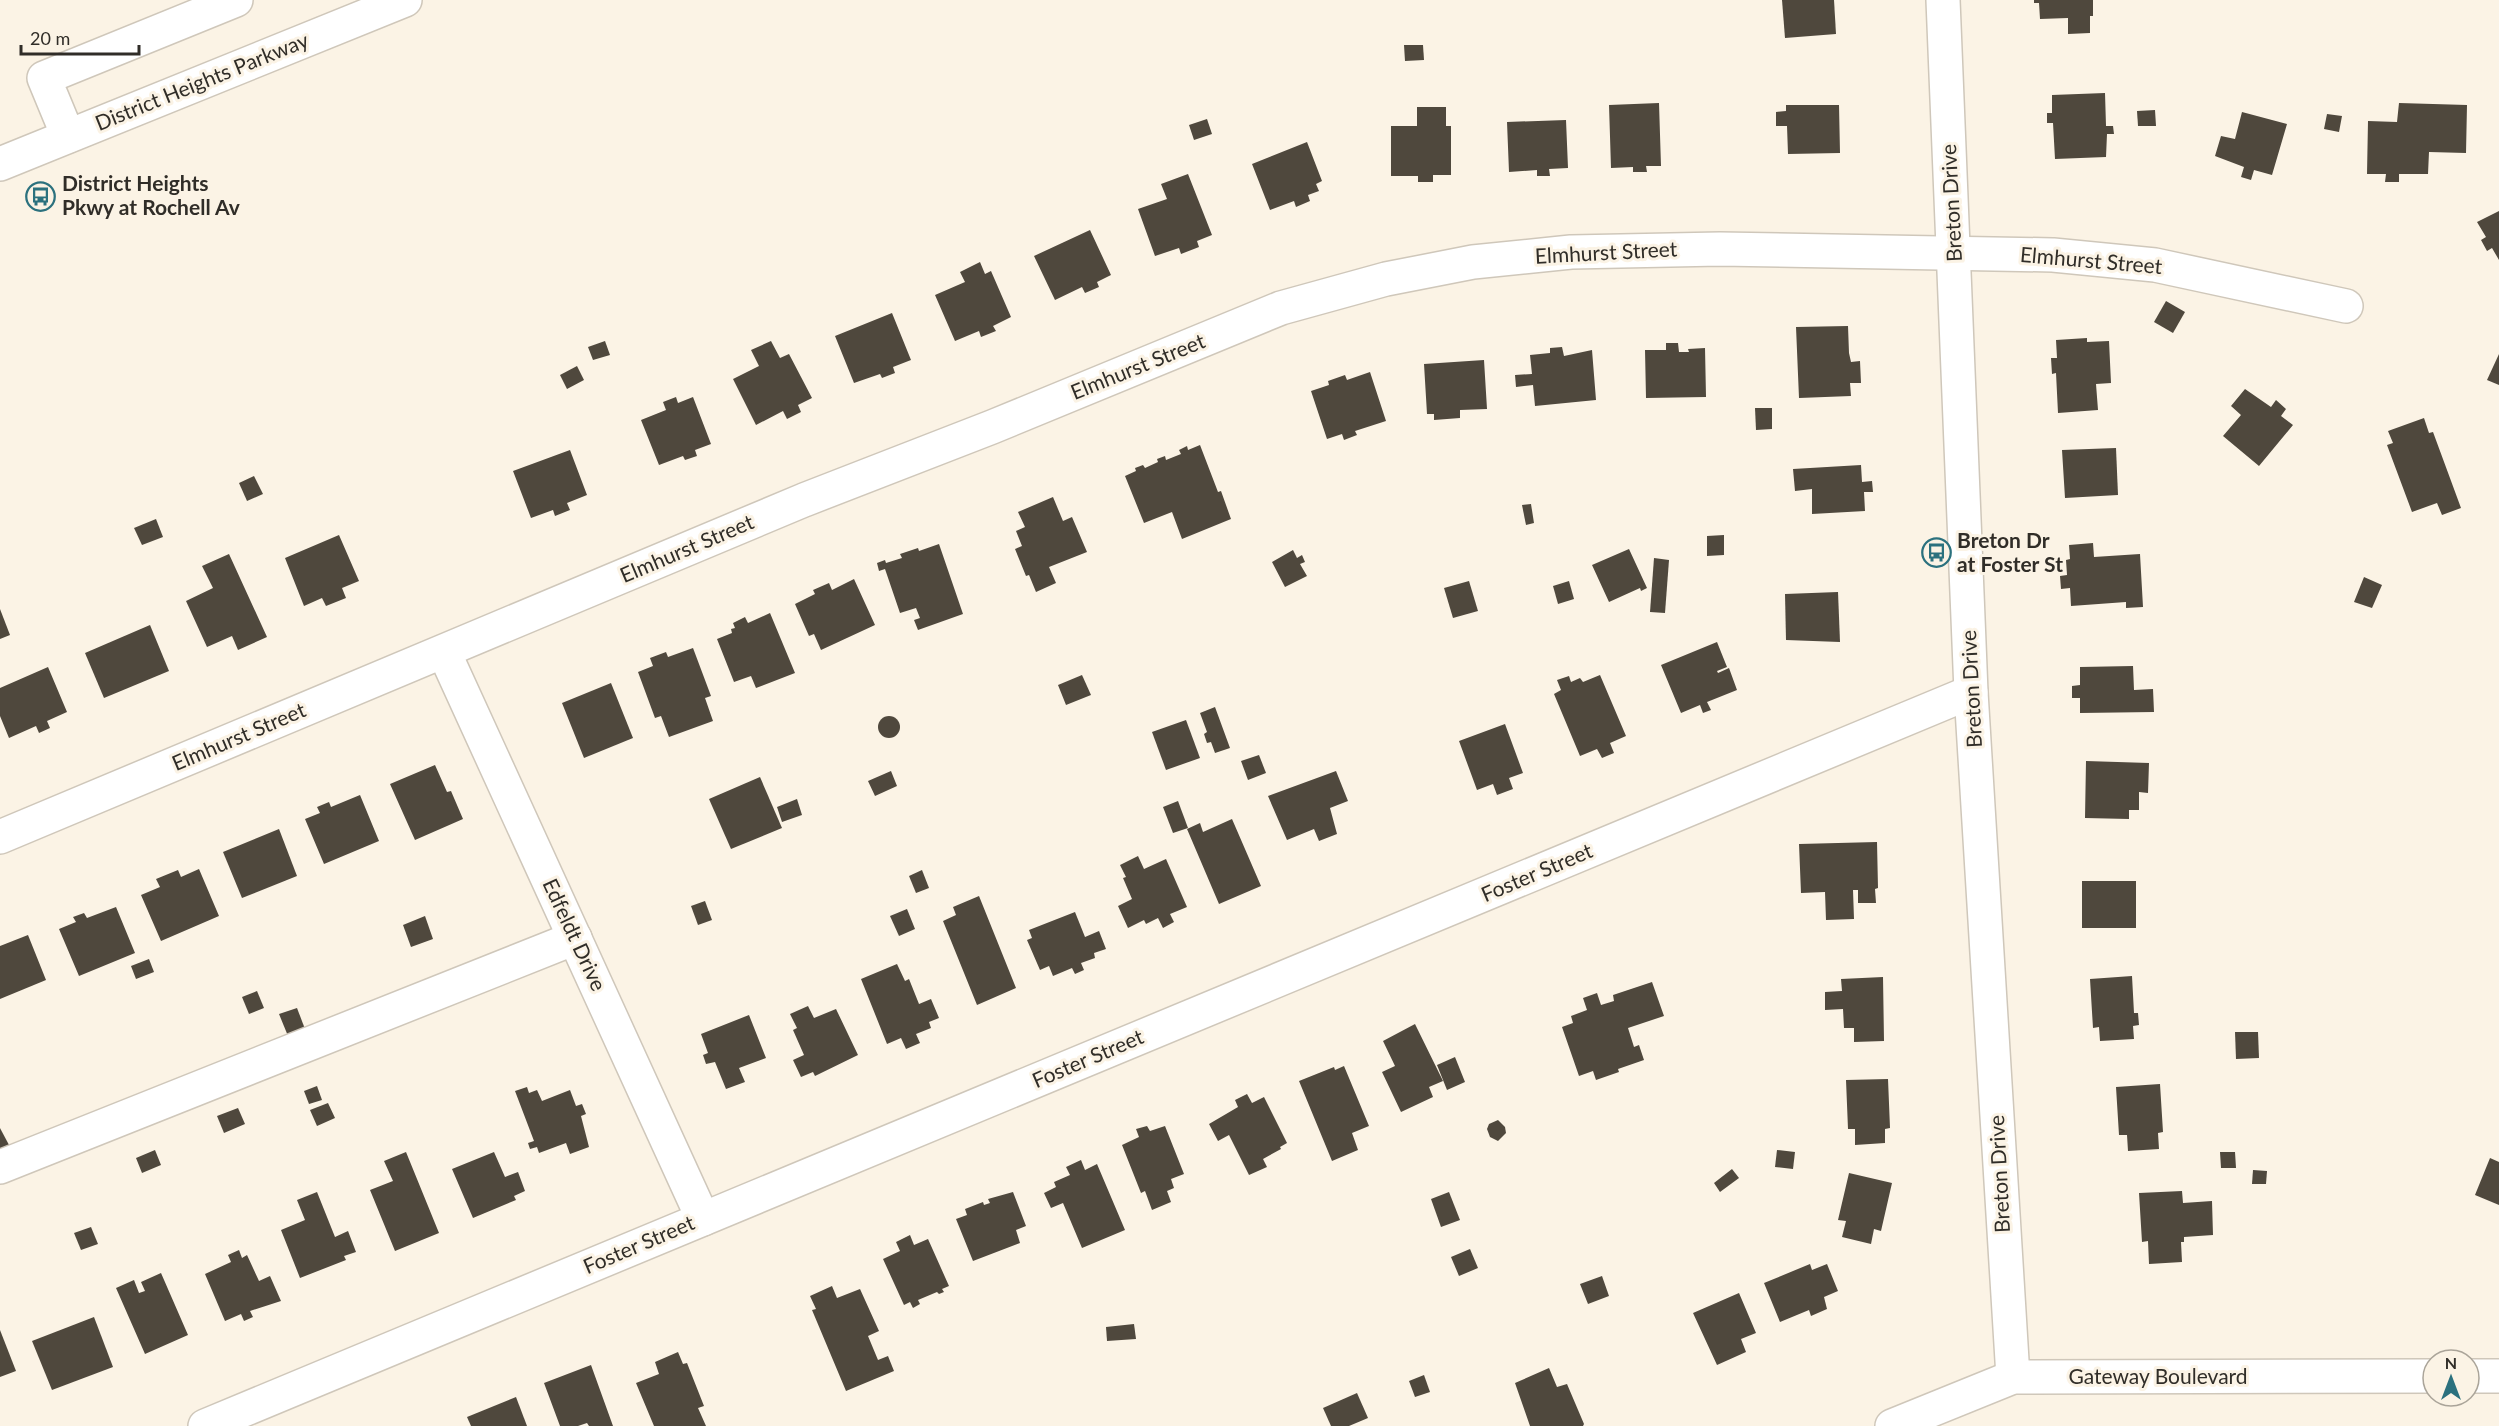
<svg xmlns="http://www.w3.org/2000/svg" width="2499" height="1426" font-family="Lato,sans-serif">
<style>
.building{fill:#4f483d}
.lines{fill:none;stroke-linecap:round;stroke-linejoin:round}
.minor-casing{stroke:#cfc7ba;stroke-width:36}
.minor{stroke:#fff;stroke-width:33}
.labels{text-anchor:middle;stroke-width:6;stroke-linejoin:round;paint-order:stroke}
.street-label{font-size:21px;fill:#302d28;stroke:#fbf3e5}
.poi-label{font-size:21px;font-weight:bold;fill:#302d28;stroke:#fbf3e5;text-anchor:start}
</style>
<rect width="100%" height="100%" fill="#fbf3e5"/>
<g class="building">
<polygon points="1782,0 1834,0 1836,34 1785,38"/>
<polygon points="2034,0 2093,0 2093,16 2090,16 2090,33 2068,34 2068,18 2040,19 2039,3 2034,3"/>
<polygon points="1404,45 1423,45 1424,60 1405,61"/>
<polygon points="2105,93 2106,126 2113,126 2114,134 2107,134 2106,157 2055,159 2053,123 2047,123 2047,113 2052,113 2052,95"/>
<polygon points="1659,103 1661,166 1646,166 1647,172 1633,172 1633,167 1611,168 1609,105"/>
<polygon points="2399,103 2467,105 2466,153 2429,152 2428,174 2399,174 2399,182 2385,182 2386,174 2367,174 2368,121 2397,122"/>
<polygon points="1786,105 1839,105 1840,153 1788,154 1787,126 1776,126 1776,112 1786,111"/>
<polygon points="1417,107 1446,107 1446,126 1451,126 1451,175 1433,175 1433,182 1418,182 1418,176 1391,176 1391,126 1417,126"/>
<polygon points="2155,110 2156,126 2138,126 2137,111"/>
<polygon points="2242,112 2287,124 2272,175 2254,170 2251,180 2241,177 2244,167 2215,156 2221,136 2235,139"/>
<polygon points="2327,114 2342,116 2339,132 2324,129"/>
<polygon points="1207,119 1212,134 1194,140 1189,125"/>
<polygon points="1566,120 1568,168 1549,169 1550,176 1537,176 1537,170 1509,172 1507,122"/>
<polygon points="1307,142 1322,181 1316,184 1319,191 1308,195 1310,201 1296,207 1294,201 1270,210 1252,164"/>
<polygon points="1188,174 1212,235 1197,241 1199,247 1181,254 1179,248 1155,256 1138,209 1167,199 1161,184"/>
<polygon points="2499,211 2499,260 2492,248 2487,251 2481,240 2486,237 2477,222"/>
<polygon points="1090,230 1111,275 1097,282 1099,287 1085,293 1082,287 1055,300 1034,256"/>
<polygon points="980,262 985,274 991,271 1011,317 993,326 996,331 981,337 979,331 955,341 935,295 965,282 960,272"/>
<polygon points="2166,301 2185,312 2173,333 2154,322"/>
<polygon points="892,313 911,360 893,367 895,373 882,378 880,374 854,383 835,336"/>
<polygon points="1848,326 1849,353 1851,362 1860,361 1861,383 1850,383 1851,396 1799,398 1796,327"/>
<polygon points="2087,338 2087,342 2109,341 2111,383 2096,384 2098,410 2058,413 2056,373 2052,374 2051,358 2057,358 2056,340"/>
<polygon points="605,341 610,355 593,360 588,347"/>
<polygon points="771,341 780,358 789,354 812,398 798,405 801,412 787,419 783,411 756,425 733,379 759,366 751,350"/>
<polygon points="1666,343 1678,343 1679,352 1689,352 1688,349 1705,348 1706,397 1646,398 1645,350 1666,350"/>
<polygon points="1562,347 1564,356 1592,350 1596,400 1535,406 1533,385 1516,387 1515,375 1532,374 1530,355 1550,353 1550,348"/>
<polygon points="2499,354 2499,385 2487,380"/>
<polygon points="1484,360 1487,409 1460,410 1460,418 1434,420 1434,414 1427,414 1424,364"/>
<polygon points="577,366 584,380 567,389 560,375"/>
<polygon points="1370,372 1386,421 1355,431 1357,435 1344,440 1342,434 1327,439 1311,391 1329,385 1328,381 1345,375 1347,380"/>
<polygon points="2245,389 2271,407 2276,400 2286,409 2281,416 2293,425 2259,466 2223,436 2241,415 2231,406"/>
<polygon points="676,397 678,403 693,397 711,444 695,450 697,456 685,460 683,456 659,465 641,420 666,410 663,402"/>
<polygon points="1755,408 1772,408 1772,429 1756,430"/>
<polygon points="2424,418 2429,433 2433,432 2461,508 2442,515 2437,503 2412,512 2387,445 2393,443 2388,431"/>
<polygon points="1200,445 1218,492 1221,491 1231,519 1182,539 1172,512 1144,523 1125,476 1136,471 1135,468 1143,465 1145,468 1158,462 1157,459 1165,456 1166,460 1181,454 1179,450 1187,446 1188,450"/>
<polygon points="2116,448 2118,495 2065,498 2062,450"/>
<polygon points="570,450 587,495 567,503 570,510 555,516 553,510 531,518 513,471"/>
<polygon points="1861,465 1862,482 1872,481 1873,492 1864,492 1865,511 1812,514 1812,489 1795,491 1793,469"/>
<polygon points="254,476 263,494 247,501 239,483"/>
<polygon points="1053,497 1063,521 1072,517 1087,552 1049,567 1056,583 1036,592 1029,575 1026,576 1015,549 1022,546 1016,531 1025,527 1018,512"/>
<polygon points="1531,504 1534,523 1526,525 1522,505"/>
<polygon points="156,519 163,537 142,545 134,528"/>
<polygon points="339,535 359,581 342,588 346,598 326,606 322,598 304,606 285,558"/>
<polygon points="1724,535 1724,555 1707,556 1707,536"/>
<polygon points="2093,543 2094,557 2140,554 2143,607 2126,608 2126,602 2071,606 2070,588 2061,589 2060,576 2067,575 2066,560 2070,559 2069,545"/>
<polygon points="939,544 963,614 918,630 914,620 920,618 916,608 900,613 885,569 879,571 877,563 885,560 886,563 902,558 900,554 918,548 919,551"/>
<polygon points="1629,549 1647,588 1641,591 1640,588 1609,602 1592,565"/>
<polygon points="1293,550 1297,558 1302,555 1305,562 1300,564 1307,576 1285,587 1272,562"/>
<polygon points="229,554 267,637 238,650 232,636 207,647 186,601 213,588 202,566"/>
<polygon points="1654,558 1669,560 1665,613 1650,612"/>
<polygon points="2364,577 2382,585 2372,608 2354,602"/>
<polygon points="854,579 875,625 821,650 814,634 809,636 795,604 815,594 813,590 829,583 832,590"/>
<polygon points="1469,581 1478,611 1453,618 1444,588"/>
<polygon points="1569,581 1574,599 1558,604 1553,586"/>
<polygon points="1838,592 1840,642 1786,640 1785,594"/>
<polygon points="0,609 10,635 0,639"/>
<polygon points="770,613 795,673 756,688 751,676 734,682 717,639 732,633 731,629 735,628 733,623 745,617 748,623"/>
<polygon points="150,625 169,671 104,698 85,653"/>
<polygon points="1717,642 1727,667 1717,671 1718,673 1729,668 1737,690 1707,702 1711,710 1703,713 1700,705 1681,713 1661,665"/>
<polygon points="693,648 711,696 705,698 713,721 669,737 661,716 655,718 638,672 653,666 650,658 666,652 668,657"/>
<polygon points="2133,666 2134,690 2153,689 2154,712 2080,713 2080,698 2072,698 2072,686 2080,685 2080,667"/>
<polygon points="48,667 67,712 47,721 50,728 39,733 36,726 9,738 0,716 0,688"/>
<polygon points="1082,675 1091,695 1066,705 1058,685"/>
<polygon points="1600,675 1626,736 1610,743 1614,753 1602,758 1597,749 1580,756 1554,694 1561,690 1557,680 1569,676 1571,682 1580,678 1583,682"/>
<polygon points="611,683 633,738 584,758 562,703"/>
<polygon points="1215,707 1230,748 1215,753 1211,742 1207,743 1204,734 1207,732 1200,713"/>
<circle cx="889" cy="727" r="11"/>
<polygon points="1186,720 1200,758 1166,770 1152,732"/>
<polygon points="1505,724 1523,773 1509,778 1513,789 1497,795 1493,784 1477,790 1459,741"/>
<polygon points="1259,755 1266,773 1248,780 1241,761"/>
<polygon points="2086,761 2149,763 2148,793 2139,792 2139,810 2129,810 2129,819 2085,818"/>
<polygon points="435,765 447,792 451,791 463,819 415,840 390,784"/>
<polygon points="891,771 897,786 875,796 868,781"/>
<polygon points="1336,771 1348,801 1330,808 1337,834 1319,841 1314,829 1287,840 1268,796"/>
<polygon points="760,777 782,828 731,849 709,799"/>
<polygon points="360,795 379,841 324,864 305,819 320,813 317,807 329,802 331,807"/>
<polygon points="797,799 802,815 782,822 777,807"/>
<polygon points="1178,801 1188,828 1173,833 1163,807"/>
<polygon points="1232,819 1261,886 1219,904 1187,829 1200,823 1203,832"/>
<polygon points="279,829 297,876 242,898 223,852"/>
<polygon points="1877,842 1878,888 1875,889 1876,903 1858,903 1858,890 1853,890 1854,919 1826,920 1825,892 1801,893 1799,844"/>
<polygon points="1138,856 1144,869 1166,859 1187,907 1170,914 1174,922 1163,928 1158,918 1146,924 1144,920 1128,928 1118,906 1132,899 1123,878 1126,877 1120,865"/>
<polygon points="199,869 219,916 161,941 141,895 160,887 156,879 178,870 181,877"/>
<polygon points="922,870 929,888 916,893 909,876"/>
<rect x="2082" y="881" width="54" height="47"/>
<polygon points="979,896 1016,988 977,1005 943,921 956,915 953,907"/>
<polygon points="705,901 712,920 698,925 691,906"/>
<polygon points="116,907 135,953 79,976 59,929 76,922 73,917 84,913 87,918"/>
<polygon points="907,909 915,929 899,936 890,916"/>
<polygon points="1075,912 1085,937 1099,931 1106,949 1094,953 1095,958 1081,963 1084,970 1075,974 1072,968 1053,976 1049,966 1040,970 1027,940 1032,938 1029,930"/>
<polygon points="425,916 433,939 411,947 403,925"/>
<polygon points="28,935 46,980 0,999 0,946"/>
<polygon points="149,959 154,972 136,979 131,966"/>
<polygon points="897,964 905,981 909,979 919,1004 931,999 939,1018 929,1022 931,1028 916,1034 920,1043 906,1049 901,1038 887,1044 861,979"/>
<polygon points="2132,976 2134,1013 2138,1013 2139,1025 2133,1026 2134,1039 2100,1041 2099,1027 2093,1028 2090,979"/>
<polygon points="1883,977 1884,1041 1854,1042 1854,1028 1844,1028 1843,1009 1825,1010 1825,992 1842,991 1841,979"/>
<polygon points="1652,982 1664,1016 1628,1028 1634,1047 1639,1045 1644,1060 1618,1069 1619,1072 1596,1080 1593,1071 1579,1076 1562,1027 1573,1023 1571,1016 1587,1010 1583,998 1597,993 1601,1005 1614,1001 1613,995"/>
<polygon points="257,991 264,1008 249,1014 242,997"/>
<polygon points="808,1006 814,1018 836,1009 858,1055 815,1076 813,1072 801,1077 793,1060 804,1055 793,1030 797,1028 790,1014"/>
<polygon points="297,1008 305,1029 288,1036 279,1014"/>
<polygon points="749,1015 766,1058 739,1068 745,1082 726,1089 715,1062 706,1064 703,1055 708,1053 701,1034"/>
<polygon points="1415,1024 1443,1081 1429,1087 1433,1097 1401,1112 1382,1072 1395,1066 1383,1041"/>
<polygon points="2235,1032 2258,1032 2259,1058 2236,1059"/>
<polygon points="1455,1057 1465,1082 1447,1090 1437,1065"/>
<polygon points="1344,1066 1369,1126 1352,1133 1358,1150 1332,1161 1299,1081 1334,1067 1335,1070"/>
<polygon points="1888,1079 1890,1128 1885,1129 1885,1143 1855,1145 1855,1129 1848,1129 1846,1080"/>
<polygon points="2160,1084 2163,1132 2158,1133 2159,1149 2128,1151 2127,1135 2119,1135 2116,1087"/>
<polygon points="317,1086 322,1100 309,1104 304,1091"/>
<polygon points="527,1087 529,1093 537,1090 542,1101 570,1090 576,1106 582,1104 586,1114 581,1116 589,1147 570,1154 566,1143 539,1153 537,1147 530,1149 528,1143 534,1141 515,1091"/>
<polygon points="1247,1094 1252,1103 1264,1097 1287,1143 1280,1147 1281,1149 1263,1159 1267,1167 1249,1175 1229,1135 1218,1141 1209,1124 1238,1107 1235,1100"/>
<polygon points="328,1103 335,1118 317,1126 310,1110"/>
<polygon points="238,1108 245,1124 224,1133 217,1116"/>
<polygon points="1498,1120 1505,1127 1506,1133 1498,1141 1490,1137 1487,1129 1489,1124"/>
<polygon points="1147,1126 1150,1131 1165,1126 1184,1174 1171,1179 1174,1188 1167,1191 1171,1202 1152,1210 1145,1191 1141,1193 1122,1145 1139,1137 1136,1129"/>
<polygon points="0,1128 9,1145 0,1149"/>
<polygon points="155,1150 161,1165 142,1173 136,1158"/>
<polygon points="1777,1150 1795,1152 1793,1169 1775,1167"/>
<polygon points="406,1152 439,1233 395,1251 370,1190 393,1181 384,1161"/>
<polygon points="494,1152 505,1177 518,1172 525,1191 514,1196 516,1200 473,1218 452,1169"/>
<polygon points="2220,1152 2235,1152 2236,1168 2221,1168"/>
<polygon points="2490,1158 2499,1162 2499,1205 2475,1195"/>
<polygon points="1081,1160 1085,1170 1097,1164 1125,1230 1082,1248 1063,1203 1051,1208 1044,1193 1056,1187 1054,1182 1070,1175 1066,1167"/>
<polygon points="1732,1169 1739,1178 1720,1192 1714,1183"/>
<polygon points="2253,1170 2267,1171 2266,1184 2252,1184"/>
<polygon points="1849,1173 1892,1183 1881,1231 1874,1229 1871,1244 1842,1237 1846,1221 1838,1220"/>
<polygon points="2182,1191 2183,1203 2212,1201 2213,1235 2184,1237 2184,1242 2181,1242 2182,1262 2149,1264 2148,1241 2142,1242 2139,1193"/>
<polygon points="317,1192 335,1237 348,1231 356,1252 344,1256 346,1260 300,1278 281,1230 305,1220 297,1200"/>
<polygon points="1013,1192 1026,1226 1016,1230 1020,1243 973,1261 956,1219 967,1215 965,1209 983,1202 984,1205 990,1203 988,1199"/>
<polygon points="1449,1192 1460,1220 1441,1227 1431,1199"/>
<polygon points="91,1227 98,1244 81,1250 74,1233"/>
<polygon points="910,1235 914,1245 928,1239 949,1286 942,1289 944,1292 939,1294 937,1292 918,1300 920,1304 913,1308 910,1302 904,1305 883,1259 900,1251 896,1242"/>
<polygon points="1470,1249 1478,1268 1459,1276 1451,1257"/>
<polygon points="239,1250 242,1258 247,1255 259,1281 270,1276 281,1301 250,1311 253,1317 244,1321 241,1314 225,1321 205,1274 231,1262 228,1255"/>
<polygon points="1810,1264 1812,1270 1827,1264 1838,1291 1824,1297 1827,1309 1811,1316 1809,1310 1780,1322 1764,1283"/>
<polygon points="161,1273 188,1335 145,1354 116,1288 134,1280 139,1293 145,1291 141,1282"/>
<polygon points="1602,1276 1609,1296 1588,1304 1580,1284"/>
<polygon points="832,1286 837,1298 860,1289 879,1331 868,1336 878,1360 888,1356 894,1371 846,1391 812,1310 816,1309 810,1296"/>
<polygon points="1739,1293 1756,1333 1741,1339 1746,1352 1717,1365 1693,1313"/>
<polygon points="94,1317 113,1367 52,1390 32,1341"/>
<polygon points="1134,1324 1136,1339 1107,1341 1106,1327"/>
<polygon points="0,1330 16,1371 0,1377"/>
<polygon points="678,1352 683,1364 687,1363 704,1406 698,1408 706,1426 654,1426 636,1383 659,1374 655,1362"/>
<polygon points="591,1365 613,1426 589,1426 587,1423 578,1426 560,1426 544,1383"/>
<polygon points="1549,1368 1557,1387 1567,1384 1584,1424 1583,1426 1530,1426 1515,1383"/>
<polygon points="1424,1375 1430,1392 1415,1397 1409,1381"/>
<polygon points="1357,1393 1368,1418 1349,1426 1331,1426 1323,1408"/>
<polygon points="516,1397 527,1426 471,1426 467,1417"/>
</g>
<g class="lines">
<defs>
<g id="minor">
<polyline points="1943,0 1971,692 2013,1377"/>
<polyline points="68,136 44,78 236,0"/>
<polyline points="0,164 405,0"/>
<polyline points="444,652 703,1219"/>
<polyline points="0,837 804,500 992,427 1281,308 1386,279 1473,262 1571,252 1720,249 2053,255 2155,265 2346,306"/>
<polyline points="0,1167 575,938"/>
<polyline points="2469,1376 2499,1376"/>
<polyline points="205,1426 1971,692"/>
<polyline points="1892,1426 2013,1377 2433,1376"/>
</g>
</defs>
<use href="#minor" class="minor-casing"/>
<use href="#minor" class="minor"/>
</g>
<defs>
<symbol id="bus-ring" viewBox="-11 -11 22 22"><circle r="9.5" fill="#fbf3e5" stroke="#2b717e" stroke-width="1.5"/><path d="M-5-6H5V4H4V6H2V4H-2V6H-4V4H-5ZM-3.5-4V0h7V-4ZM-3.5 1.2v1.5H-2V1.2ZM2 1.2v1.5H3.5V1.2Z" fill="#2b717e"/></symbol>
</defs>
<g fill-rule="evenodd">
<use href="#bus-ring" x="24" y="180" width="33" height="33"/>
<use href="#bus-ring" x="1920" y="536" width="33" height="33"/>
</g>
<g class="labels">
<g class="street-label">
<text transform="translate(202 82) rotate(-22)" y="7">District Heights Parkway</text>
<text transform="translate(1952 203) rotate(-93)" y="7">Breton Drive</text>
<text transform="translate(1606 253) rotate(-3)" y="7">Elmhurst Street</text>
<text transform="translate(2091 261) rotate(5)" y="7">Elmhurst Street</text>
<text transform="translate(1138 367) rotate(-22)" y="7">Elmhurst Street</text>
<text transform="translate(687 549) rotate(-23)" y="7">Elmhurst Street</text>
<text transform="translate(1972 689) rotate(-93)" y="7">Breton Drive</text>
<text transform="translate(239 737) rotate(-23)" y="7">Elmhurst Street</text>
<text transform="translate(1537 873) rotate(-23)" y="7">Foster Street</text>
<text transform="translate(574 935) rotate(65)" y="7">Edfeldt Drive</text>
<text transform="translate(1088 1059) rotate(-23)" y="7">Foster Street</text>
<text transform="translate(2000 1174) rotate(-93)" y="7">Breton Drive</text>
<text transform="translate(639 1245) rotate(-23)" y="7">Foster Street</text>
<text x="2158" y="1384">Gateway Boulevard</text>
</g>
<g class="poi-label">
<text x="62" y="191">District Heights<tspan x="62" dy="24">Pkwy at Rochell Av</tspan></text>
<text x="1957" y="548">Breton Dr<tspan x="1957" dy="24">at Foster St</tspan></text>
</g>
</g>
<g transform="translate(2451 1378)"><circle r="28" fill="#fbf3e5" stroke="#aaa499" stroke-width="1.5"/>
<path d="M0-4.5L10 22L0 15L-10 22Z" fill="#2b717e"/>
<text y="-9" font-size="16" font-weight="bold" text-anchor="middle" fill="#302d28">N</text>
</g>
<path d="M21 45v9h118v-9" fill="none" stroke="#302d28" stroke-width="3"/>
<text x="30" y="45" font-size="18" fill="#302d28" stroke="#fbf3e5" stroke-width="4.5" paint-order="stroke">20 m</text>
</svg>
